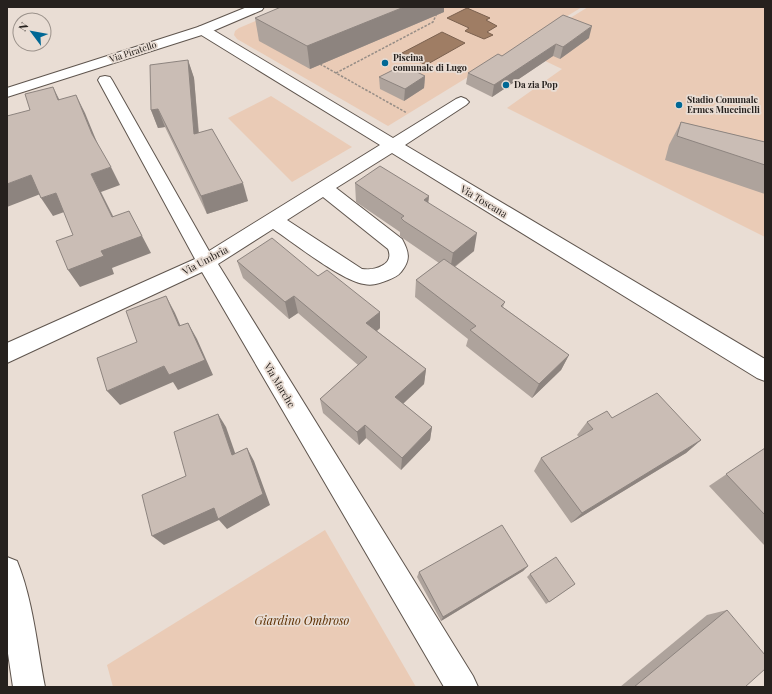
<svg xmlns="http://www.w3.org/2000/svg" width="772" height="694" font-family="'Playfair Display',serif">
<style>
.green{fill:#eacbb6}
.water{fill:#9f7d64;stroke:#7b614f}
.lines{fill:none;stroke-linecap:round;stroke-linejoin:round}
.street-casing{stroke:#5f554e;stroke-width:2}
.primary-casing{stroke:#5f554e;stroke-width:2}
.path{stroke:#968d86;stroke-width:1.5;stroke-dasharray:2.5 1.5;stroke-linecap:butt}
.street{fill:#fff;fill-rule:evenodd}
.primary{fill:#fff;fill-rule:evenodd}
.wall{fill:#aea39c}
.shaded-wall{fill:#8d847f}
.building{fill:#cabdb5;stroke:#8d847f}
.poi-dot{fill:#006895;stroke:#e9ddd4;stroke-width:1.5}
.labels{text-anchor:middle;stroke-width:3.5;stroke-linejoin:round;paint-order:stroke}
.far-street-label{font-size:9px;fill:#26211e;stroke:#e9ddd4}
.far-poi-label{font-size:9px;font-weight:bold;fill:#26211e;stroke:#e9ddd4;text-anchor:start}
.street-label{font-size:10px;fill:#26211e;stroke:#e9ddd4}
.near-park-label{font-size:12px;font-style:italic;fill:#5d2f01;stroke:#e9ddd4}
</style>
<rect width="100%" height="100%" fill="#e9ddd4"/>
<g class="green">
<polygon points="288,7 582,7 388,126 237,39 234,35 235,31 239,28"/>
<polygon points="588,7 765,7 765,237 507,108 562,69 520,49"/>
<polygon points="271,96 352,147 292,182 228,118"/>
<polygon points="325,530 416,687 113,687 107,665"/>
</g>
<g class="water">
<polygon points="467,8 490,18 486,20 497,26 487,32 493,35 484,39 465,31 469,28 447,18"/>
<polygon points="442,32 465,43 426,65 402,53"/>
</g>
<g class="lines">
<defs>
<g id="street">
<path d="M203,26L208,27L393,138L456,99L461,97L466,99L469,102L466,105L405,145L765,359V381L757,378L392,153L336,188L402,239C409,252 411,260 401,272C398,276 393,278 388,280C380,283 373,286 364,284C342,281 294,243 273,229L218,264L473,676L478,687H444L202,272L7,363V343L195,259L98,80L100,77L105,76L110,77L112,80L209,251L380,145L198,33L196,30L198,27ZM323,197L388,249C395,265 374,271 362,269L287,220Z"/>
<path d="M7,557L17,561C33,600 37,646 45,687H13L7,647Z"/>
</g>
<polygon id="primary" points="247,7 264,7 262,10 208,33 7,97 7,88 198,27"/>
</defs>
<use href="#street" class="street-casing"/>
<use href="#primary" class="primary-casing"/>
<g class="path">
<polyline points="320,64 407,113"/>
<polyline points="336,73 433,22 437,13"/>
</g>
<use href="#street" class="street"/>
<use href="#primary" class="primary"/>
</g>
<g class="wall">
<polygon points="444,12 310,69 259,41 255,18"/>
<polygon points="589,38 560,59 553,56 492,97 466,84 468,73 502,56"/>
<polygon points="188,60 194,78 199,133 248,201 207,214 165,127 158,128 151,110"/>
<polygon points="425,76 424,88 404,101 380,89 379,77"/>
<polygon points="681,122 765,142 765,194 665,160 669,145"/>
<polygon points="355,183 429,196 428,202 474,251 455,267 505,302 503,307 569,355 561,370 532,398 466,346 468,339 415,297 416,280 439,263 404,239 400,236 400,232 356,202"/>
<polygon points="237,261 318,276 380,312 380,328 377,331 426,369 424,384 403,404 432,427 430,440 401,470 366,438 359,445 323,413 320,399 358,365 298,313 289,319 243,278"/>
<polygon points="612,418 701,440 686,453 571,523 534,471 541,458 579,437 577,435 587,422"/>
<polygon points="765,448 765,546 709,486"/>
<polygon points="528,566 523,571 441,621 417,577 419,572"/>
<polygon points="530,574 575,584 546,604 527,577"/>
<polygon points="727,610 745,687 620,687 707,615"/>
</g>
<g class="shaded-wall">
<polygon points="404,7 444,7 444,12 310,69 307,46"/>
<polygon points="592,26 589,38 560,59 563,47"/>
<polygon points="556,44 553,56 492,97 494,85"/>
<polygon points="188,60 194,78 200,152 194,134"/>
<polygon points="425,76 424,88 404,101 405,89"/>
<polygon points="53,87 62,105 58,100"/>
<polygon points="76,95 85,113 101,152 92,134"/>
<polygon points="158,109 165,127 158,128 151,110"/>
<polygon points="111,167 120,185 101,192 122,234 112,217 91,174"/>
<polygon points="31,175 43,193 7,207 7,184"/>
<polygon points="243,183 248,201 207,214 201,196"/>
<polygon points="56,193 67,211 53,216 41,198"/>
<polygon points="429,196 427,214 424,200"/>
<polygon points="129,211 151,253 112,268 114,274 80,287 68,270"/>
<polygon points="477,233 474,251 450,270 453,253"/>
<polygon points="166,296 175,313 188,343 179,326"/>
<polygon points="294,296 298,313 289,319 285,302"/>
<polygon points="380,312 380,328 367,339 366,323"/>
<polygon points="188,323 197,339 213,375 178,390 173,382 120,405 107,391 164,366"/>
<polygon points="569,355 561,370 532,398 539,384"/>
<polygon points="426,369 424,384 395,411 395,397"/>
<polygon points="218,414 226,427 240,467 232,455"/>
<polygon points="365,425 366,438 359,445 357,432"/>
<polygon points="432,427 430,440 401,470 402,458"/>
<polygon points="701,440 686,453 571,523 582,513"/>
<polygon points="247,448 254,461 270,505 227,529 219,520 164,545 152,536"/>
<polygon points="528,566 523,571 441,621 443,617"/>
</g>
<g class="building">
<polygon points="281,7 404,7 307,46 255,18"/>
<polygon points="563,15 592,26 563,47 556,44 494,85 468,73 498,54 502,56"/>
<polygon points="188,60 194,134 212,129 243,183 201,196 158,109 151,110 150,65"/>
<polygon points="403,65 425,76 405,89 379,77"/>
<polygon points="53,87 58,100 76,95 92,134 111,167 91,174 112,217 129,211 142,236 101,251 104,256 68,270 56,241 73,235 56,193 41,198 31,175 7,184 7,116 30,110 25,94"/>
<polygon points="681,122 765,142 765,165 677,136"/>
<polygon points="380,166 429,196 424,200 477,233 453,253 404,221 401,218 404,216 355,183"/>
<polygon points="272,238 318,276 327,270 380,312 366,323 426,369 395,397 432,427 402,458 365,425 357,432 320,399 367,357 294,296 285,302 237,261"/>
<polygon points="444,259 505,302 501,306 569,355 539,384 470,330 476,326 416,280"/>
<polygon points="166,296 179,326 188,323 205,360 169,375 164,366 107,391 97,358 137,342 126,311"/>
<polygon points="657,393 701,440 582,513 541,458 593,429 587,422 607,411 612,418"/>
<polygon points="218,414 232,455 247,448 263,494 218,519 214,508 152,536 142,495 186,476 174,432"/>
<polygon points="765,448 765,515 726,474"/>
<polygon points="502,525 528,566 443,617 419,572"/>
<polygon points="556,557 575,584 549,602 530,574"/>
<polygon points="727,610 765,655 765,669 745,687 634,687"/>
</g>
<g class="poi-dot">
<circle cx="385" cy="63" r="4"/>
<circle cx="506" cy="85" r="4"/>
<circle cx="679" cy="105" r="4"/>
</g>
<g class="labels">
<g class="far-street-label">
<text transform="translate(133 52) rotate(-18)" y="3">Via Piratello</text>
</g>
<g class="far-poi-label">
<text x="393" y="61">Piscina<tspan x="393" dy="10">comunale di Lugo</tspan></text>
<text x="514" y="88">Da zia Pop</text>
<text x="687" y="103">Stadio Comunale<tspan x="687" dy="10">Ermes Muccinelli</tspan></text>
</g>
<g class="street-label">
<text transform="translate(484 201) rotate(31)" y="4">Via Toscana</text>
<text transform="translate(205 260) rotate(-28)" y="4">Via Umbria</text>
<text transform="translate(280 385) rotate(59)" y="4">Via Marche</text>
</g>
<g class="near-park-label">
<text x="302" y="625">Giardino Ombroso</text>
</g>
</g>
<rect width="772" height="694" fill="none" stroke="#26211e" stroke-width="16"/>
<g transform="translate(32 32) rotate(302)"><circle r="19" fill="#e9ddd4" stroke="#9b928b"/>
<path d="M0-3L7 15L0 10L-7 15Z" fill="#006895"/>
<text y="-6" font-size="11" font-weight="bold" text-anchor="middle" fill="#26211e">N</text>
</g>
</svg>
